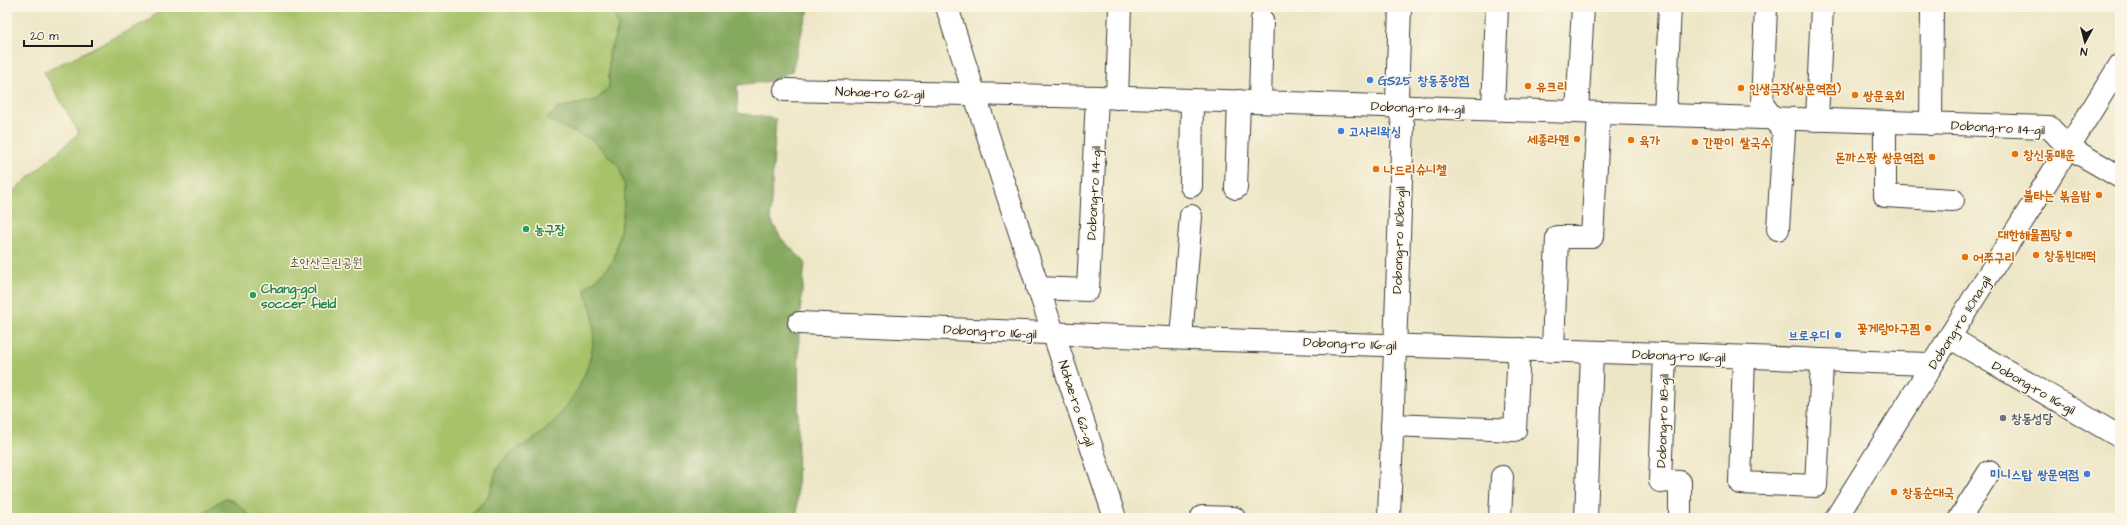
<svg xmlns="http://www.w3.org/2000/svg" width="2127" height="525" font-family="'Architects Daughter','Poor Story',sans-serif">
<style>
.green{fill:#a7c36a;stroke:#627043}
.forest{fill:#85a95e;stroke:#50623d}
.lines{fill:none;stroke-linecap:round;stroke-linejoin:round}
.street-casing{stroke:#3b3a36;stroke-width:24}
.street{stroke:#fff;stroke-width:22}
.shop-dot{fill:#3f7fe0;stroke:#fcf5e5;stroke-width:1.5}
.food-dot{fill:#e8710a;stroke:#fcf5e5;stroke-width:1.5}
.leisure-dot{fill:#2e9e5b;stroke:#fcf5e5;stroke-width:1.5}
.worship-dot{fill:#6b7280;stroke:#fcf5e5;stroke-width:1.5}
.labels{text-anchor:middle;stroke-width:3;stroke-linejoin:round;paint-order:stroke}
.shop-label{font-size:13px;font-weight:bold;fill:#366cbe;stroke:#fcf5e5;text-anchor:start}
.food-label{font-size:13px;font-weight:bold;fill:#c56008;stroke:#fcf5e5;text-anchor:start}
.street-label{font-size:13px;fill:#1c1c1c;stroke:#fcf5e5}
.leisure-label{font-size:13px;font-weight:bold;fill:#27864d;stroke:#fcf5e5;text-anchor:start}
.park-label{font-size:13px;fill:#4d5637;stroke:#fcf5e5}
.worship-label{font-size:13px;font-weight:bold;fill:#5b616d;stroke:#fcf5e5;text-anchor:start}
</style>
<rect width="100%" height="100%" fill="#fcf5e5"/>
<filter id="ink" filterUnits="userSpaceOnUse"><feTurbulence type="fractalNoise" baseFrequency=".025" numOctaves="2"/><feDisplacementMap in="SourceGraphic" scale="8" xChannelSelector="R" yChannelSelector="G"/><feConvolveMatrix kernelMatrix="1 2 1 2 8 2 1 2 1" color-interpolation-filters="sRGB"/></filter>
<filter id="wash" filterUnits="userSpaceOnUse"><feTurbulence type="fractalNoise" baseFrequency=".012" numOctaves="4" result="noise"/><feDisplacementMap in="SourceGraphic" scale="16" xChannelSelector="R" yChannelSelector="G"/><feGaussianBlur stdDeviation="0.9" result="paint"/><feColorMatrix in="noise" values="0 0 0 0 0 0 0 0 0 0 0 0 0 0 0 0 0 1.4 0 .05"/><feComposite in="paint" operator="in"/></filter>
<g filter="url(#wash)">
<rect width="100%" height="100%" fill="#ede6c6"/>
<path class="green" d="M163,7H613L618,28L609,54V87L597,100L559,108L546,119L592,140L619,166L625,188L623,216L614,260L597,279L585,289C587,296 590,304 592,312C601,358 576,405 542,433C528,445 512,450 500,464C494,472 493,486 488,495C484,503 474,511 467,517L252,518L235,502L225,498L195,518H7V197L79,133L44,72L148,21Z"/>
<g class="forest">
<path d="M613,7H810L804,23L792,71L772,81L737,85L738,113L776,119L770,218L781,238L805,262L799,323L797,518H466C473,513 483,504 488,497C494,488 493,475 499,466C509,449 529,445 542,433C575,403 601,358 592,312C590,304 587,296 584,289L597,279L614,260L623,216L625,188L619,166L592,140L546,119L559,108L597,100L609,87V54L618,28Z"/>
<polygon points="225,498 235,502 252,518 195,518"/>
</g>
</g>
<g filter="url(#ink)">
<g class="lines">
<defs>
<g id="street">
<path d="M947,7C1000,178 1059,348 1115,518"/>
<polyline points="1766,7 1762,104 1784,132 1778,229"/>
<polyline points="785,90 1097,97 2049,127 2068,147 2120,177"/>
<polyline points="1117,98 1120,7"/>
<polyline points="1260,102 1262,20"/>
<polyline points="1493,109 1497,7"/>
<polyline points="1577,112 1583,7"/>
<polyline points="1665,115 1670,7"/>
<polyline points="1817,120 1822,7"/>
<polyline points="1885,122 1885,196 1953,200"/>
<polyline points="1931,124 1932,7"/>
<polyline points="1191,186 1192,100"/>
<polyline points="1236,188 1239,101"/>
<polyline points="1037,288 1088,290 1097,97"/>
<path d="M799,323C1087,336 1376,346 1664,354C1754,356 1843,362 1932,364"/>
<polyline points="1949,337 2120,437"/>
<polyline points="1181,338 1191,216"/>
<polyline points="1553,351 1557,237 1592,237 1599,113"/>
<polyline points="1665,354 1660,481 1680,482 1680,518"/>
<polyline points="1744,357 1740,483 1816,486 1822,362"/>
<polyline points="1392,425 1515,430 1519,349"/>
<polyline points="1202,517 1234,518"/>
<polyline points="1389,518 1403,124 1397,99 1400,7"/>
<polyline points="1500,518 1502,477"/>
<polyline points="1586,518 1592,352"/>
<polyline points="1836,518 2120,65"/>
<polyline points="1960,518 1989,472"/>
</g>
</defs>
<use href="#street" class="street-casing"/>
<use href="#street" class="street"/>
</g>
</g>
<g class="shop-dot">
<circle cx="1370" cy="80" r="4"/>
<circle cx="1341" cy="131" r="4"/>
<circle cx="1838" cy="335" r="4"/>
<circle cx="2087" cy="474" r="4"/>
</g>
<g class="food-dot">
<circle cx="1528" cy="86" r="4"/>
<circle cx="1741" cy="88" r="4"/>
<circle cx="1855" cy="95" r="4"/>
<circle cx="1577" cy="139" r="4"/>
<circle cx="1631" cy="140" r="4"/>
<circle cx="1695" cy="142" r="4"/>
<circle cx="2015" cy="154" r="4"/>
<circle cx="1932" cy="157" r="4"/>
<circle cx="1376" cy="169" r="4"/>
<circle cx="2099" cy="195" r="4"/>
<circle cx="2069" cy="234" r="4"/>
<circle cx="2036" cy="255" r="4"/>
<circle cx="1965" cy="257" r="4"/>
<circle cx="1928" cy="328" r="4"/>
<circle cx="1894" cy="492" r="4"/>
</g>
<g class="leisure-dot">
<circle cx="526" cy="229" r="4"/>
<circle cx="253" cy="295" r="4"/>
</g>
<circle class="worship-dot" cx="2003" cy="418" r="4"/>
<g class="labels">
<g class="shop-label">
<text x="1378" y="85">GS25 창동중앙점</text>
<text x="1349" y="136">고사리왁싱</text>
<text x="1830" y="340" text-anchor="end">브로우디</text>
<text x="2079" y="479" text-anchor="end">미니스탑 쌍문역점</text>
</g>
<g class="food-label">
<text x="1536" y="91">유크리</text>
<text x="1749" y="93">인생극장(쌍문역점)</text>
<text x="1863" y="100">쌍문육회</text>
<text x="1569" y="144" text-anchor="end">세종라멘</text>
<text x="1639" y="145">육가</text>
<text x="1703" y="147">간판이 쌀국수</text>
<text x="2023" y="159">창신동매운</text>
<text x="1924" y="162" text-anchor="end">돈까스짱 쌍문역점</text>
<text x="1384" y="174">나드리슈니첼</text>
<text x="2091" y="200" text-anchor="end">불타는 볶음밥</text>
<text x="2061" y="239" text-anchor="end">대한해물찜탕</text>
<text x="2044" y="260">창동빈대떡</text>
<text x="1973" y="262">어쭈구리</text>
<text x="1920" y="333" text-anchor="end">꽃게랑아구찜</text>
<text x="1902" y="497">창동순대국</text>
</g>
<g class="street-label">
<text transform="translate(880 92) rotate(2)" y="5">Nohae-ro 62-gil</text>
<text transform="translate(1418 107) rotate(2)" y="5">Dobong-ro 114-gil</text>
<text transform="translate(1998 127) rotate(3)" y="5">Dobong-ro 114-gil</text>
<text transform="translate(1093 193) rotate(-87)" y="5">Dobong-ro 114-gil</text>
<text transform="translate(1398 240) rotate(-88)" y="5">Dobong-ro 110ba-gil</text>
<text transform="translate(1959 322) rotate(-58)" y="5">Dobong-ro 110na-gil</text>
<text transform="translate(990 331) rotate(3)" y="5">Dobong-ro 116-gil</text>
<text transform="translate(1350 343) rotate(2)" y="5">Dobong-ro 116-gil</text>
<text transform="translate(1679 355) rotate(2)" y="5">Dobong-ro 116-gil</text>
<text transform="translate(2034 387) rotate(30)" y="5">Dobong-ro 116-gil</text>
<text transform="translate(1077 403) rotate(72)" y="5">Nohae-ro 62-gil</text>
<text transform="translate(1662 421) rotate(-88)" y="5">Dobong-ro 118-gil</text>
</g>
<g class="leisure-label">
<text x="534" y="234">농구장</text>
<text x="261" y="293">Chang-gol<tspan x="261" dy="15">soccer field</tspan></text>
</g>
<g class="park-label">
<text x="326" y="267">초안산근린공원</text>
</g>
<g class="worship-label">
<text x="2011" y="423">창동성당</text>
</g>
</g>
<rect width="2127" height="525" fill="none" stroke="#fcf5e5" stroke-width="24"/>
<g transform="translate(2085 42) rotate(187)" stroke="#fcf5e5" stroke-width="3" paint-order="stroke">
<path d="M0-3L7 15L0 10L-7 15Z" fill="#1c1c1c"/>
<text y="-6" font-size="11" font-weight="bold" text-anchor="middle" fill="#1c1c1c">N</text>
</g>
<path d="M24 40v6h68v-6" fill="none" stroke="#1c1c1c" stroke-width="2"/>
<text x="30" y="40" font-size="12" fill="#1c1c1c" stroke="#fcf5e5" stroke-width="3" paint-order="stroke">20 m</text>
</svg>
